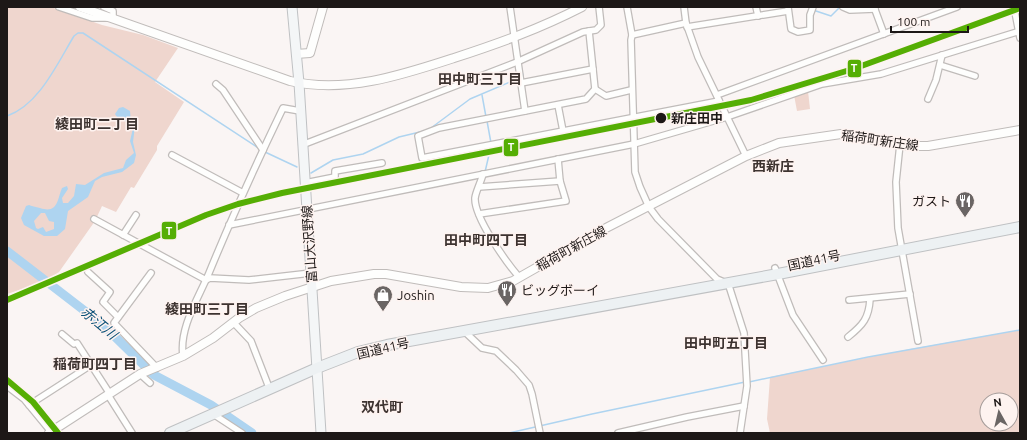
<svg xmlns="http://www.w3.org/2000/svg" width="1027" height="440" font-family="Ubuntu,'Noto Sans JP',sans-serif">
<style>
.green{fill:#efd6ce;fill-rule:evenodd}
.water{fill:#aed4f0;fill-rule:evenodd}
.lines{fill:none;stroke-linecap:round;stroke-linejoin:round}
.stream{stroke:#aed4f0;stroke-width:1.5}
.river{stroke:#aed4f0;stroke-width:9}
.street-casing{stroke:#c0bcba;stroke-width:8}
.secondary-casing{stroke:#c0bcba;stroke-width:10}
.primary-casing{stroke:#bfc1c3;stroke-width:11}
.highway-casing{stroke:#bfc1c3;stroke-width:12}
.street{stroke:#fefefd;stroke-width:5.5}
.secondary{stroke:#fefefd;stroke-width:8}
.primary{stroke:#f4f6f7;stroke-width:9}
.highway{stroke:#edf1f3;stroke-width:10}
.rail-1-casing{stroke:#fef3f0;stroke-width:9}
.rail-1{stroke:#55ae04;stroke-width:6}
.stop-dot{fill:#1d1817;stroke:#fef3f0;stroke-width:1.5}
.labels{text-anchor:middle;stroke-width:3;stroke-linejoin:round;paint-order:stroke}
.stop-label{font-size:13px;font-weight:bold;fill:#1d1817;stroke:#fef3f0;text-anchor:start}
.street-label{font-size:13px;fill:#1d1817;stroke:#fef3f0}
.poi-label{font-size:13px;fill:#1d1817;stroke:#fef3f0;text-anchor:start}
.neighbourhood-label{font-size:14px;font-weight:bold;fill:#3d3330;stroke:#fef3f0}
.water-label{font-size:14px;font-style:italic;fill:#0b5178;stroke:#fef3f0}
.line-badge{stroke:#fef3f0;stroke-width:1.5}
.badge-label{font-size:11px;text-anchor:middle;font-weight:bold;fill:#fff}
</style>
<rect width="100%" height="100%" fill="#faf5f4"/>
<g class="green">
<polygon points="7,7 51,7 102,25 143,35 178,48 155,82 184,102 157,146 157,150 134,188 131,187 116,212 102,206 95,221 59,272 41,283 7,294"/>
<polygon points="808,91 810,109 797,111 794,95"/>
<path d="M1020,330V433H770L767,419L770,377L910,349ZM987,400H1011V424H987Z"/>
</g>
<path class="water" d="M123,107L130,111L131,122L135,126L133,142L136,155L134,163L122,172L102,177L95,181L88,197L68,211L65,229L57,236H44L24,225L21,218L26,206L29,205C31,206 36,207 40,208C58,214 57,200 62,188L67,186L68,189L62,198L63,203H68L74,196L76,184L85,185L104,173L123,168L126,160L134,153L130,141L133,128L129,122L119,120L115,114L119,108ZM41,213H45L49,221L54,222V229L46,232L43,227L38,229L36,228L34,221Z"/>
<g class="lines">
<g class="stream">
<polyline points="813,10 831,16 840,7"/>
<polyline points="521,66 523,76"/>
<polyline points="482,95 486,117"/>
<path d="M7,116C39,105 57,64 74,36L78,33H83L260,149"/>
<polyline points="487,121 491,143"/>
<polyline points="431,128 470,99 517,79"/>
<polyline points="265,152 297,167"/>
<polyline points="485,172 491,146"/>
<polyline points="311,173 333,160 363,154 399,137 424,131"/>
<polyline points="749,382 868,357 1020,330"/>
<polyline points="509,433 592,414 745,382"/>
</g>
<polyline class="river" points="7,251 103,325 154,375 211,405 252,433"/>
<defs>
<g id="street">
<polyline points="59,7 92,18 107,18"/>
<polyline points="104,7 113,11 113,19"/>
<polyline points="510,7 525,111"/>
<polyline points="627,7 632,35 631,40 635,172 640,187 649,207 658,219 717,279 726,283 729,286 744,333 747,386 740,433"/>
<polyline points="684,7 686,23 698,57 746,156"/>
<polyline points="756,7 758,16"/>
<polyline points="788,7 791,29 798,32 810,30 810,15 813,7"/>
<polyline points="843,7 850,10 875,9"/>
<polyline points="874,7 884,34"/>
<polyline points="1014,7 1020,38"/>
<polyline points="687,27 788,11"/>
<polyline points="589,31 595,89 586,99 439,128 418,136 422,158 719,101"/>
<polyline points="632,35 686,23"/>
<polyline points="940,65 975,76"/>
<polyline points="521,83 593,69"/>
<polyline points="216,84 223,90 263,150"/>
<polyline points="595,89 606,96 631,90"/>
<polyline points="717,95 957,7"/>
<polyline points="928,99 936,80 942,55"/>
<polyline points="558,105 563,131"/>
<polyline points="900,144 896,182 898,228 918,341"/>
<polyline points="302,145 517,62 583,32 596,30 601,25 599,7"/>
<polyline points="172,155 243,193"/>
<path d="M483,174C481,182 476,191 475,198C474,217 506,262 519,277"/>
<polyline points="305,183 335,177 335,171 382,163"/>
<polyline points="479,187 560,181"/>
<polyline points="479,214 566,201 560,181 558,159"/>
<polyline points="94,219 206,280 210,278 249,280 311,273"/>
<polyline points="229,225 634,144 727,117 822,84 881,74 1020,31"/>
<polyline points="123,235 136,215"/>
<polyline points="775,268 793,315 823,360"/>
<polyline points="88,272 110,292 103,302 118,317"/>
<polyline points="151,273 114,323 157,368"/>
<polyline points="849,300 910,294"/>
<polyline points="234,323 251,341 270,390"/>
<polyline points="464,331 482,348 496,351 516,370 529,385 532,394 540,433"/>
<polyline points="62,334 74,344 77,343 110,394"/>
<path d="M848,337C863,325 869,318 870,299"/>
<path d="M183,356C179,328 198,299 209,273C232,217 257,162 283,108L300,111"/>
<polyline points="140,374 150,383"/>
<polyline points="7,386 24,399 52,433"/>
<polyline points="108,395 132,433"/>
<polyline points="29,405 91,365"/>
<polyline points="213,414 242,433"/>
<polyline points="618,433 687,417 744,406"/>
</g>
<g id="secondary">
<path d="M80,7L290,81C345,94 402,75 454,58C500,43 539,29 582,7"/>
<polyline points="296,54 310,53 323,7"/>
<polyline points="49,433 140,374 183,356 213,338 239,318 256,308 285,296 331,281 374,274 386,274 461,287 488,288 513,281 606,228 746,156 779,143 841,134 911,146 928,146 1020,130"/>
</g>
<polyline id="primary" points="292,7 299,83 321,433"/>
<polyline id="highway" points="170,433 317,368 358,352 387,345 778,274 1020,227"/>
</defs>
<use href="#street" class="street-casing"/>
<use href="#secondary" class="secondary-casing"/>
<use href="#primary" class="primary-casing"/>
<use href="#highway" class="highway-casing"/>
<use href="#street" class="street"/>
<use href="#secondary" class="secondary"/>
<use href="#primary" class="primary"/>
<use href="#highway" class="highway"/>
<defs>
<g id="rail-1">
<polyline points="7,300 206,215 238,204 282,193 751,100 853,69 1020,8"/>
<polyline points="7,380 33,402 58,433"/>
</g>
</defs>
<use href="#rail-1" class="rail-1-casing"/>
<use href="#rail-1" class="rail-1"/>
</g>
<defs>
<symbol id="restaurant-pin" viewBox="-11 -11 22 30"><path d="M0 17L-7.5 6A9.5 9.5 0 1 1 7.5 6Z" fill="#6a6564" stroke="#fef3f0"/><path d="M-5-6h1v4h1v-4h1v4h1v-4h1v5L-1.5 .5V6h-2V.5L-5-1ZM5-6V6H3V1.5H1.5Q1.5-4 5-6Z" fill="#fff"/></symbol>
<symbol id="shop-pin" viewBox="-11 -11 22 30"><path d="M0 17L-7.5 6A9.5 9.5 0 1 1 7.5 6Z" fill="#6a6564" stroke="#fef3f0"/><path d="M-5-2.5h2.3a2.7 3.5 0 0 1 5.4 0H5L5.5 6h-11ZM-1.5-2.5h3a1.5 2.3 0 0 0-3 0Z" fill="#fff"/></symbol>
</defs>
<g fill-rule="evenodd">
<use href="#restaurant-pin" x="954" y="190" width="22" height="30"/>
<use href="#restaurant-pin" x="496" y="279" width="22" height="30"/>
<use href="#shop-pin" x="372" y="284" width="22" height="30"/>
</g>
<circle class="stop-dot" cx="661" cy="118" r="6"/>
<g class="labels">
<g class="stop-label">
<text x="671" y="123">新庄田中</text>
</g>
<g class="street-label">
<text transform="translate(880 140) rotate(8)" y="5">稲荷町新庄線</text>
<text transform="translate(309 244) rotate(-94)" y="5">富山大沢野線</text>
<text transform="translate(571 248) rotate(-29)" y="5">稲荷町新庄線</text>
<text transform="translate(814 260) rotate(-12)" y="5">国道41号</text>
<text transform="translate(383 348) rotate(-13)" y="5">国道41号</text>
</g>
<g class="poi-label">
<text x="951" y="206" text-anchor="end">ガスト</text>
<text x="521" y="295">ビッグボーイ</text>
<text x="397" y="300">Joshin</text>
</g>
<g class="neighbourhood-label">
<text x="480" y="84">田中町三丁目</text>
<text x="97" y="129">綾田町二丁目</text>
<text x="773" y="171">西新庄</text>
<text x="486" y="245">田中町四丁目</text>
<text x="207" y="314">綾田町三丁目</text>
<text x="726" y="348">田中町五丁目</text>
<text x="95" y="369">稲荷町四丁目</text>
<text x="382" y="412">双代町</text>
</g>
<g class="water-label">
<text transform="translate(99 323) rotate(40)" y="5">赤江川</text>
</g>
</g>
<g class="line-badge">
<rect x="847" y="59" width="15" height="19" rx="4" fill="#55ae04"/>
<rect x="503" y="138" width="16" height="19" rx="4" fill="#55ae04"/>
<rect x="161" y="221" width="16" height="19" rx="4" fill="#55ae04"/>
</g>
<g class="badge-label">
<text x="854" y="72">T</text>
<text x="511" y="151">T</text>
<text x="169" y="235">T</text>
</g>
<rect width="1027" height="440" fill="none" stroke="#1d1817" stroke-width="16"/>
<g transform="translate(999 412) rotate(352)"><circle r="19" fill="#fef3f0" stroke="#a49b99"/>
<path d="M0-3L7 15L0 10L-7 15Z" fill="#6a6564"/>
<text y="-6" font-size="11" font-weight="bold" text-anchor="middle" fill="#1d1817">N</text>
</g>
<path d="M891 26v6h77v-6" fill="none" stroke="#1d1817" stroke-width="2"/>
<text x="897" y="26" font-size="12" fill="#1d1817" stroke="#fef3f0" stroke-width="3" paint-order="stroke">100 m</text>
</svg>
